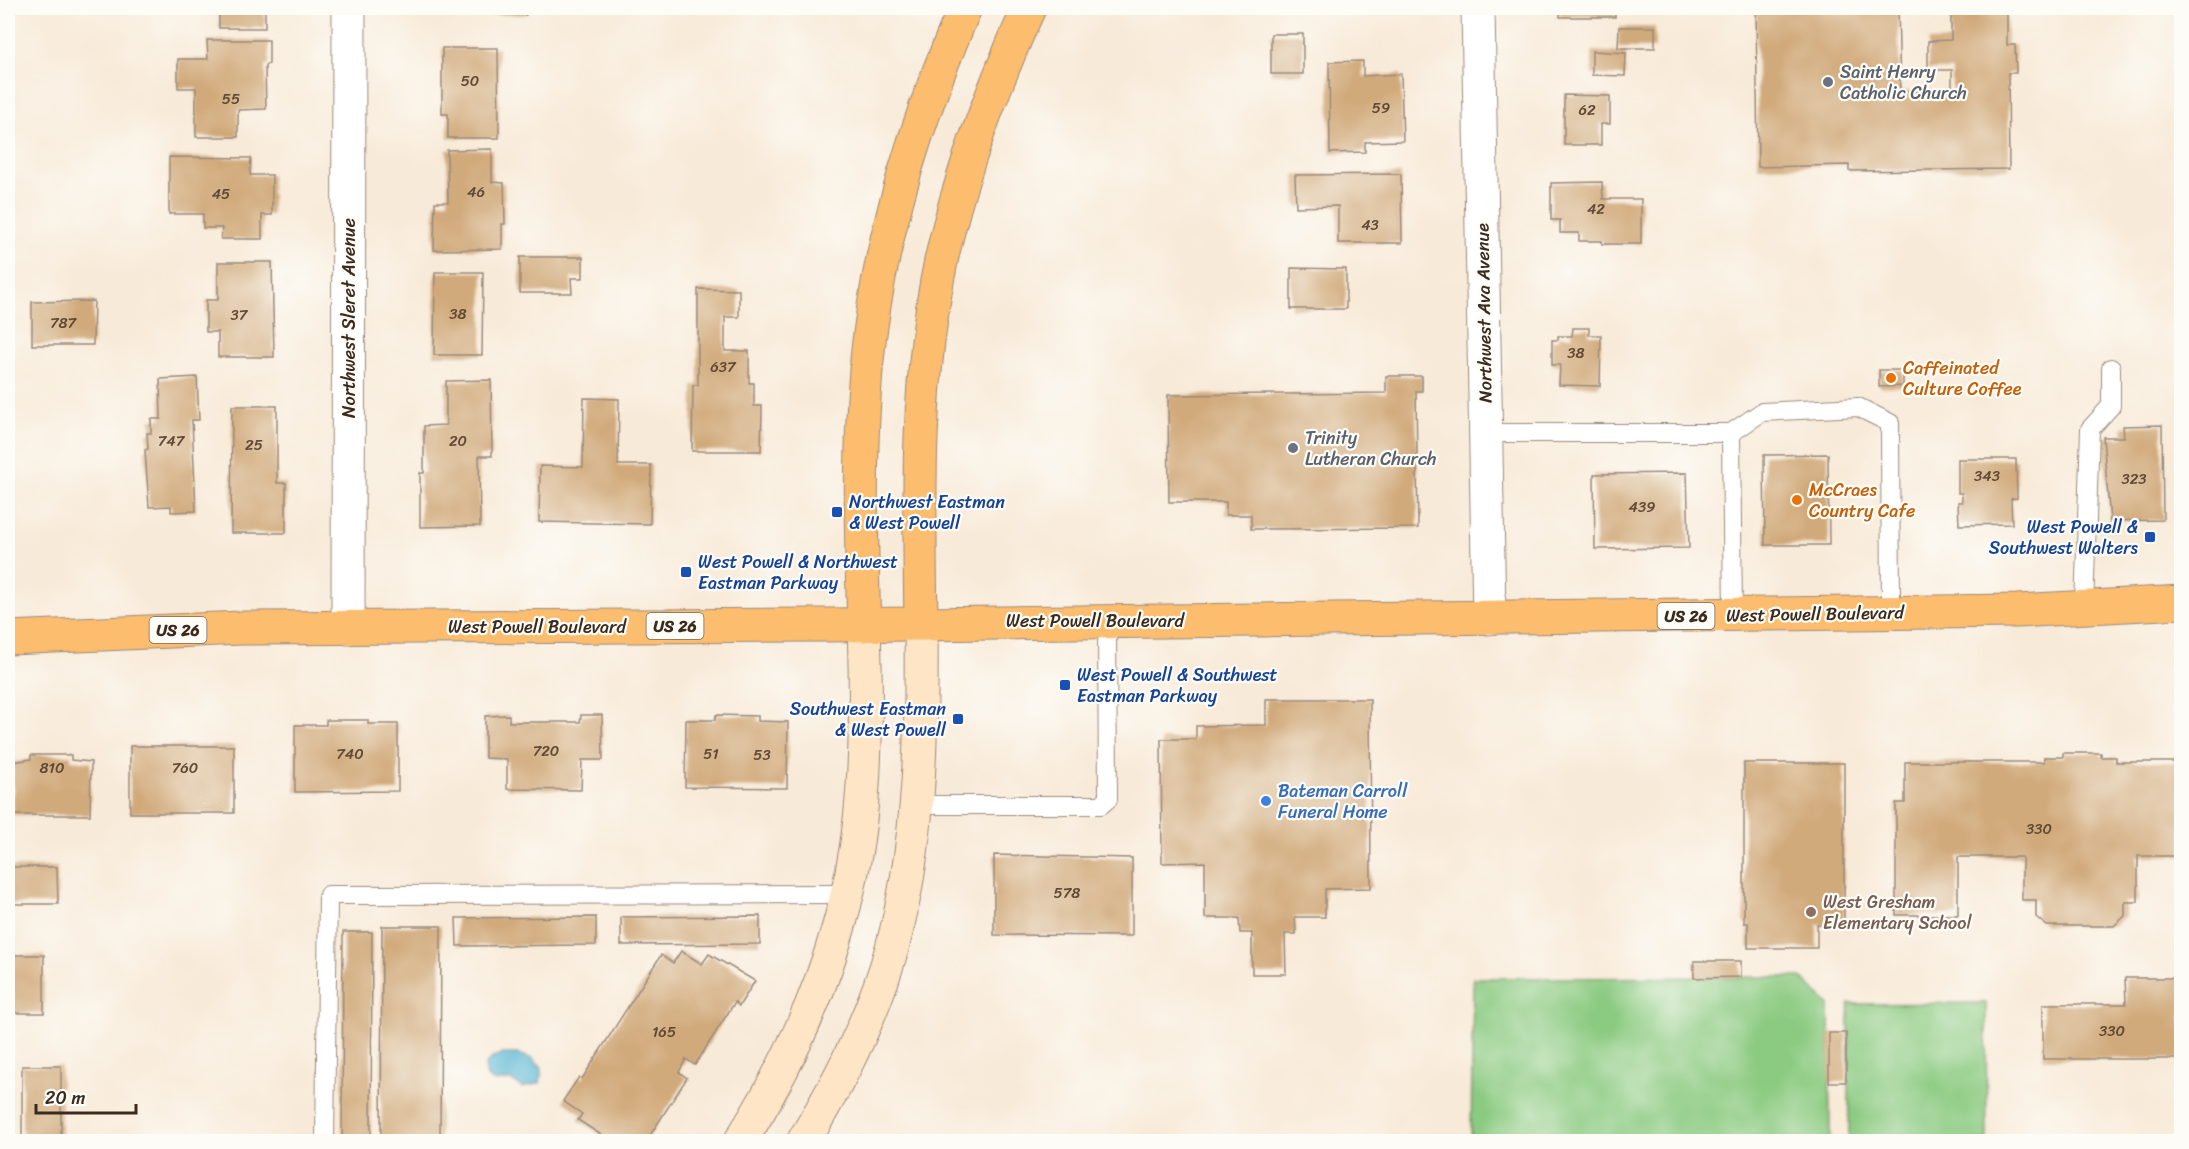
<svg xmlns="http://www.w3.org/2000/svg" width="2189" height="1149" font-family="Sriracha,sans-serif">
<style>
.green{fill:#8bca81;stroke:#637a50;stroke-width:1.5}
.water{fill:#53b4d2;stroke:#476f78;stroke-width:1.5}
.building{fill:#d1aa7b}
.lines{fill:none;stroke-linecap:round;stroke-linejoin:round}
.lane-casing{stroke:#9a8a7b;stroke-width:20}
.street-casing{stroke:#9a8a7b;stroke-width:35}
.secondary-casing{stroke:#9a8a7b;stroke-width:35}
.primary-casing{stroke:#9a8a7b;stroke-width:35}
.lane{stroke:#fff;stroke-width:18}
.street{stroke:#fff;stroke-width:33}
.secondary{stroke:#fee5c5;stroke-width:33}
.primary{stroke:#fcbd6e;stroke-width:33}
.worship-dot{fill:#6b7280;stroke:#fdfcf7;stroke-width:2}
.food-dot{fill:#e8710a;stroke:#fdfcf7;stroke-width:2}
.transit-dot{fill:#1a4fb4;stroke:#fdfcf7;stroke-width:2}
.shop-dot{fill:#3f7fe0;stroke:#fdfcf7;stroke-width:2}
.education-dot{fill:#8d6e63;stroke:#fdfcf7;stroke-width:2}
.labels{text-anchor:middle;stroke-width:4.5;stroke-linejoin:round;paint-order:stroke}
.number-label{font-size:15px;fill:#604a35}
.shield{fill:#fdfcf7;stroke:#75695f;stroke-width:1.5}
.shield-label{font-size:16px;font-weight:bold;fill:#3b2a1e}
.worship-label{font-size:18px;fill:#5b616d;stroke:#fdfcf7;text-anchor:start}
.street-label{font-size:18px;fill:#3b2a1e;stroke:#fdfcf7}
.food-label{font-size:18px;fill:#c56008;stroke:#fdfcf7;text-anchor:start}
.transit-label{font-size:18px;fill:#164399;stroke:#fdfcf7;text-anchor:start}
.shop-label{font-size:18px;fill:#366cbe;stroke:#fdfcf7;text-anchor:start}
.education-label{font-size:18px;fill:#785e54;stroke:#fdfcf7;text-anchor:start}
</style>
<rect width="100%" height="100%" fill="#fdfcf7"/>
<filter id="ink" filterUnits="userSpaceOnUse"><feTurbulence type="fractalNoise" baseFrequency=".0167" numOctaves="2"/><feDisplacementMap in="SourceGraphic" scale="12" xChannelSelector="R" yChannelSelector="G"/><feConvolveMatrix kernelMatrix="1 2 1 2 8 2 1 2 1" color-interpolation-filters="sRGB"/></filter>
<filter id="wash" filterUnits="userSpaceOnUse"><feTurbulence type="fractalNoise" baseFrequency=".008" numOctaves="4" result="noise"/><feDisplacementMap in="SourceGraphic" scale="24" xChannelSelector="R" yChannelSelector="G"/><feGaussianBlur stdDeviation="1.35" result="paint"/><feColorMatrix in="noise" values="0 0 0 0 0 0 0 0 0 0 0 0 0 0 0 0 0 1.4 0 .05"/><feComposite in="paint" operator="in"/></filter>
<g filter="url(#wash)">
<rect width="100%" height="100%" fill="#f8ead8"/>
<g class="green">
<polygon points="1801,977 1829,1005 1830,1141 1471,1142 1473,978"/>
<polygon points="1986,1003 1987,1141 1849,1141 1849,1004"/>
</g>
<path class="water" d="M519,1054L532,1059L542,1068L540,1083L522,1088L511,1080L495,1082L487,1077L485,1066C493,1053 505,1053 519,1054Z"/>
<g id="blocks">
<g class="building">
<rect x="219" y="8" width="46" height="20"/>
<polygon points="422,8 526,8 526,15 422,13"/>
<rect x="1560" y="8" width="55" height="9"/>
<polygon points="1756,8 1898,8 1900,91 1952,91 1952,70 1928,70 1928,41 1951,40 1951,8 2007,8 2007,45 2015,45 2016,73 2008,73 2009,169 1849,171 1849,165 1758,167"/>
<polygon points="1619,27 1655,27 1655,48 1618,48"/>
<rect x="1271" y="34" width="32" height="40"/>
<polygon points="207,40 269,40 269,64 265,65 266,109 238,110 238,137 196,137 196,88 178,88 178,59 208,59"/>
<polygon points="442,48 498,48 499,138 448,138 448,114 442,114"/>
<polygon points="1592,51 1626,53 1625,76 1592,75"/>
<polygon points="1363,61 1363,76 1401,74 1403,141 1365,142 1365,152 1330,153 1329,62"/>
<polygon points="1564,95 1610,96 1610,124 1601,124 1601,145 1564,145"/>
<polygon points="492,149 492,182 504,183 505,224 502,224 502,249 434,250 435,202 448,202 447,150"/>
<polygon points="169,157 251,158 250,175 272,175 272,215 262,215 262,239 221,239 222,228 203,228 203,214 169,214"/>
<polygon points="1401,174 1402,243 1338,243 1338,206 1296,207 1295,175"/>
<polygon points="1602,182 1603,199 1641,199 1641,244 1602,244 1602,241 1579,241 1579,233 1560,233 1560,220 1551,220 1551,183"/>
<polygon points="520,257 583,257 583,278 571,278 572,293 520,293"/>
<polygon points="218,262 272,262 274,357 218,357 218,332 206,332 206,300 218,300"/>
<polygon points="1291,268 1346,269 1346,309 1291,309"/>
<polygon points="435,272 483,272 482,355 434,355"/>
<polygon points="698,289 739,290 739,317 725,317 725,351 749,351 749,383 754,383 754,406 762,406 761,451 692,451 693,385 698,385"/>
<polygon points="94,301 93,345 32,345 32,302"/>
<polygon points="1573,328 1589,328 1589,335 1601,335 1600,386 1559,385 1560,365 1552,365 1552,340 1558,340 1558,336 1572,336"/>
<polygon points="1879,370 1903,370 1903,386 1879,387"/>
<polygon points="1386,376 1422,376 1422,391 1416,391 1418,528 1251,529 1251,515 1226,515 1226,502 1169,502 1168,395 1386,393"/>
<polygon points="197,377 199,420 192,420 196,511 171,512 171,506 149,507 145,450 148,449 147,433 151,433 151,419 161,419 160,379"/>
<polygon points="491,380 492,456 479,456 480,526 420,527 420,473 424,473 424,426 446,425 446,381"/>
<polygon points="584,398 619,399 618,465 651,465 650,524 539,522 540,466 583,467"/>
<polygon points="232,406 277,406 277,483 286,483 286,533 231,533"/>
<polygon points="2162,425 2163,520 2110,521 2103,437 2124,437 2123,426"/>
<polygon points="1828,454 1829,545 1765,545 1764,455"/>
<polygon points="1958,459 2016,459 2017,498 2011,499 2012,524 1959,525 1958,502 1962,502 1962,493 1958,493"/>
<polygon points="1687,473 1689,548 1595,549 1594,474"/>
<polygon points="1266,699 1370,699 1371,888 1325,889 1325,917 1295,917 1296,934 1285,934 1286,974 1252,974 1252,933 1240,933 1239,918 1205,918 1205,862 1162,863 1161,739 1196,739 1196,726 1266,725"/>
<polygon points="509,715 509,722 580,722 581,715 602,715 603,760 582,760 581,790 507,789 507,759 485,758 485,716"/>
<polygon points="716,715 758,716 758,721 788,722 787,788 685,787 686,720 715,720"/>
<polygon points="326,720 368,720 368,724 398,724 398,791 295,792 295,725 326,725"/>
<rect x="130" y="746" width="104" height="67"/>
<polygon points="2063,753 2101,753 2101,757 2116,757 2116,762 2182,762 2182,856 2138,856 2138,902 2125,902 2125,916 2114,926 2047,926 2036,917 2036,900 2022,900 2022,857 1958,857 1958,915 1896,915 1896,803 1905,803 1905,762 2044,762 2044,757 2063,757"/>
<polygon points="31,755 71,755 71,760 91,762 90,815 13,815 13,762 31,759"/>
<polygon points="1744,763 1844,763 1844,925 1817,925 1817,948 1748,948 1748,923 1744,923"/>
<polygon points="994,855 1132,858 1132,936 994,935"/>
<polygon points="8,867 57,867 58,904 8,904"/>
<polygon points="760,916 760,944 621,945 621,917"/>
<polygon points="596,917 596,945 457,946 456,918"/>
<polygon points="382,926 441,926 440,1142 381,1142"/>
<polygon points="343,932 372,932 371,1142 342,1142"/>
<polygon points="681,951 702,964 709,954 755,981 739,1006 735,1002 695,1065 686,1059 679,1072 687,1078 647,1140 651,1142 604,1142 606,1138 578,1120 582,1114 563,1101 579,1077 582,1079 661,955 673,963"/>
<rect x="8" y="955" width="36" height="58"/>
<polygon points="1694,961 1741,961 1741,977 1694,978"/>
<polygon points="2125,978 2182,978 2182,1059 2043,1059 2043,1004 2126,1004"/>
<rect x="1829" y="1033" width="17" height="49"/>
<rect x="22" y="1066" width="39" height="76"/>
</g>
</g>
</g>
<g filter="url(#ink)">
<use href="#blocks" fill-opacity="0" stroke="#9a8a7b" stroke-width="1.5"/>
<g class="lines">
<defs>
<g id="lane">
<polyline points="1486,433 1731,433 1762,412 1858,407 1890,423 1891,613"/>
<polyline points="1731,433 1733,615"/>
<polyline points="2084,608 2090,429 2111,406 2111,368"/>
<polyline points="917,805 1101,805 1108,799 1107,621"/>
<polyline points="325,1142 328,895 847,894"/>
</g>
<g id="street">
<polyline points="1478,8 1489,618"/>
<polyline points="348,628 349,8"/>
</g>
<g id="secondary">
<path d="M740,1142C802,1044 847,936 860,820C867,755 866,690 864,625"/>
<path d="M803,1142C840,1081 873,1017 892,948C921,842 922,731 921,623"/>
</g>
<g id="primary">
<path d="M921,623C919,502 916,379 941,261C960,173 992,89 1029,8"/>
<path d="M864,625C861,540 859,454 866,370C877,244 915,123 965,8"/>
<polyline points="8,638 242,628 827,625 2017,611 2182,602"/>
</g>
</defs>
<use href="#lane" class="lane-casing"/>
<use href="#street" class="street-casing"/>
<use href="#secondary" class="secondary-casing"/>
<use href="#primary" class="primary-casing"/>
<use href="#lane" class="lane"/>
<use href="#street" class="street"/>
<use href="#secondary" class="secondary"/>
<use href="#primary" class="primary"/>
</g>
</g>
<g class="worship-dot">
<circle cx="1828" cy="82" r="6"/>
<circle cx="1293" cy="448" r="6"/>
</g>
<g class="food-dot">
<circle cx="1891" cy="378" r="6"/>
<circle cx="1797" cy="500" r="6"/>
</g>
<g class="transit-dot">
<rect x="831" y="506" width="12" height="12" rx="3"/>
<rect x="2144" y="531" width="12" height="12" rx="3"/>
<rect x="680" y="566" width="12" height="12" rx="3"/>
<rect x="1059" y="679" width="12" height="12" rx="3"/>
<rect x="952" y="713" width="12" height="12" rx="3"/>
</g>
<circle class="shop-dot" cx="1266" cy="801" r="6"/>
<circle class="education-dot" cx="1811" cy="912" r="6"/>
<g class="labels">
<g class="number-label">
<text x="470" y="86">50</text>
<text x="231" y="104">55</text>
<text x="1381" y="113">59</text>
<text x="1587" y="115">62</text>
<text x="476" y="197">46</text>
<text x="221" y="199">45</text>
<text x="1596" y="214">42</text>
<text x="1370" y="230">43</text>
<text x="458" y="319">38</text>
<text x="239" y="320">37</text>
<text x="63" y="328">787</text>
<text x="1576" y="358">38</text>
<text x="723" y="372">637</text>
<text x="171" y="446">747</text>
<text x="458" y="446">20</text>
<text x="254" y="450">25</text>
<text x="1987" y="481">343</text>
<text x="2134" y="484">323</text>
<text x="1642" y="512">439</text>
<text x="546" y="756">720</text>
<text x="350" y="759">740</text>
<text x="711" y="759">51</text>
<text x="762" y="760">53</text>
<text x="52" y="773">810</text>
<text x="185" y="773">760</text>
<text x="2039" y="834">330</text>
<text x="1067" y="898">578</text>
<text x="2112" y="1036">330</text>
<text x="664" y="1037">165</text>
</g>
<g class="shield">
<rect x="1657.5" y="603" width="57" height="26" rx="4.5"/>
<rect x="646.5" y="613" width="57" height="26" rx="4.5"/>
<rect x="149.5" y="617" width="57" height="26" rx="4.5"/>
</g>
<g class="shield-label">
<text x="1686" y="622">US 26</text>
<text x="675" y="632">US 26</text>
<text x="178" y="636">US 26</text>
</g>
<g class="worship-label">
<text x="1840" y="78">Saint Henry<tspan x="1840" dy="21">Catholic Church</tspan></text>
<text x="1305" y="444">Trinity<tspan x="1305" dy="21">Lutheran Church</tspan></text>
</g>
<g class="street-label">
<text transform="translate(1484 313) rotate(-91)" y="6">Northwest Ava Avenue</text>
<text transform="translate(349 318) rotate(-90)" y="6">Northwest Sleret Avenue</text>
<text transform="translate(1815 614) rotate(-1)" y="6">West Powell Boulevard</text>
<text x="1095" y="627">West Powell Boulevard</text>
<text x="537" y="633">West Powell Boulevard</text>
</g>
<g class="food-label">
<text x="1903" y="374">Caffeinated<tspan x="1903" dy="21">Culture Coffee</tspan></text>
<text x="1809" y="496">McCraes<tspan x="1809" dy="21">Country Cafe</tspan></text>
</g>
<g class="transit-label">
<text x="849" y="508">Northwest Eastman<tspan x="849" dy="21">&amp; West Powell</tspan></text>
<text x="2138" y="533" text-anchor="end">West Powell &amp;<tspan x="2138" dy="21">Southwest Walters</tspan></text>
<text x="698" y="568">West Powell &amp; Northwest<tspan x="698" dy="21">Eastman Parkway</tspan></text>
<text x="1077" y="681">West Powell &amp; Southwest<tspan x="1077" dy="21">Eastman Parkway</tspan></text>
<text x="946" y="715" text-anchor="end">Southwest Eastman<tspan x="946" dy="21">&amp; West Powell</tspan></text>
</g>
<g class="shop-label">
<text x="1278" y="797">Bateman Carroll<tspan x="1278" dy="21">Funeral Home</tspan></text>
</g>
<g class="education-label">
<text x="1823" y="908">West Gresham<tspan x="1823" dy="21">Elementary School</tspan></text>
</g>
</g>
<rect width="2189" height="1149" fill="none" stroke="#fdfcf7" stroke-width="30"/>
<path d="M36 1104v9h100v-9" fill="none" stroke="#3b2a1e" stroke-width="3"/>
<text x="45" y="1104" font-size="18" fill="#3b2a1e" stroke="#fdfcf7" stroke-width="4.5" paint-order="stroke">20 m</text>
</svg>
